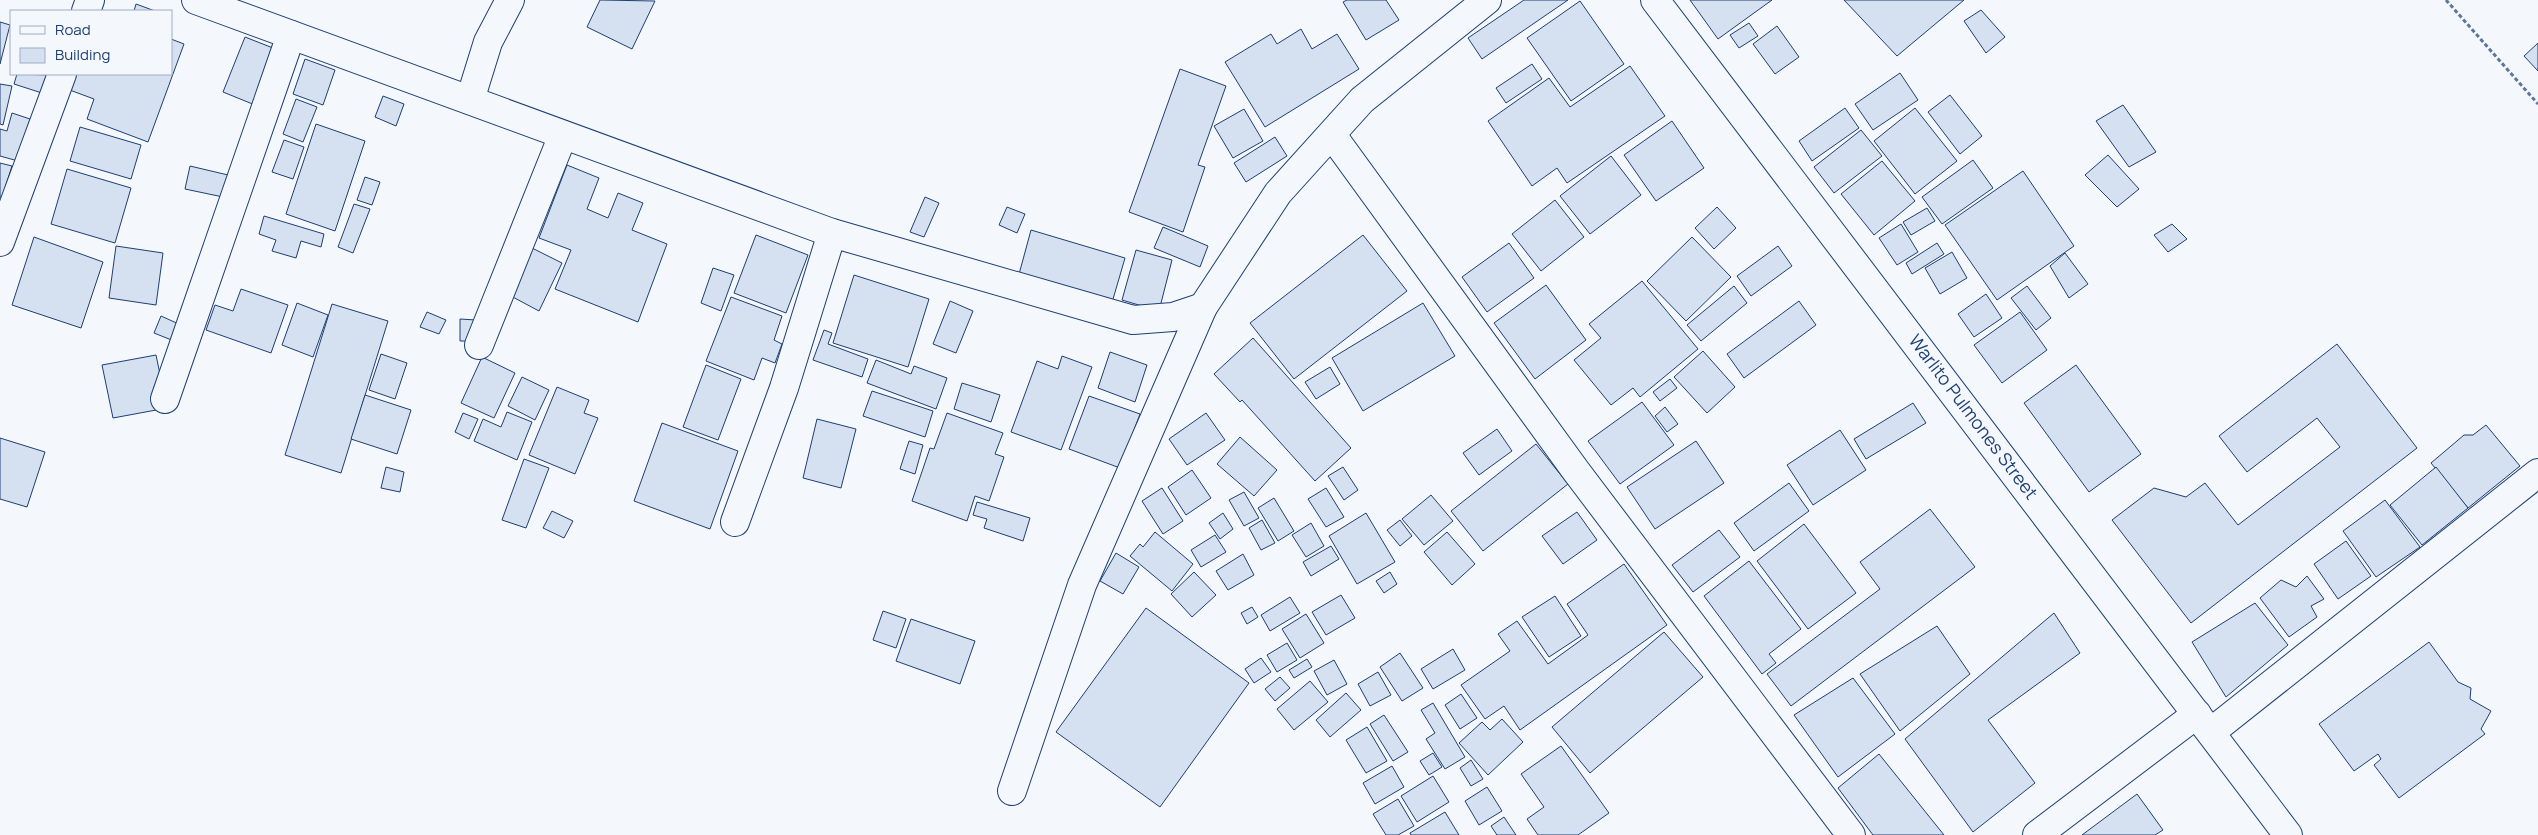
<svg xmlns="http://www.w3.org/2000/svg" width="2538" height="835" font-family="Manrope,sans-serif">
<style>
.building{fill:#d5e0f0;stroke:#1d3f73}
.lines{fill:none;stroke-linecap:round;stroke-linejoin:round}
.street-casing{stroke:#1d3f73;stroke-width:30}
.secondary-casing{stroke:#1d3f73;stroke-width:30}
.path{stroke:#5e769c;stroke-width:3;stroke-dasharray:4 2.5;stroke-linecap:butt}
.street{stroke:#f4f7fb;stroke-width:28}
.secondary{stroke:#f4f7fb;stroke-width:28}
.labels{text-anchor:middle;stroke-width:4;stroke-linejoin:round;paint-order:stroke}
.street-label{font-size:18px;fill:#1d3f73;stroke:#f4f7fb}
</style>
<rect width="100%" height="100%" fill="#f4f7fb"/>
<g class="building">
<polygon points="600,0 655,1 632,49 587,27"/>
<polygon points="1347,0 1386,0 1399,20 1366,40 1343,2"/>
<polygon points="1524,0 1568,0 1482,59 1468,38"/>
<polygon points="1690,0 1772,0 1718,39"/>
<polygon points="1844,0 1964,0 1897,56"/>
<polygon points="1580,1 1624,64 1571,101 1527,38"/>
<polygon points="136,4 155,11 134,11"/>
<polygon points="1981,10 2005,37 1986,53 1964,21"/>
<polygon points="0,22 10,25 0,64"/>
<polygon points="1749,23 1758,36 1739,48 1730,35"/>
<polygon points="1777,26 1799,57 1775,74 1753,44"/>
<polygon points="1301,29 1312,49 1337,34 1359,69 1265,127 1225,62 1271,34 1277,44"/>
<polygon points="245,37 278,50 255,105 223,92"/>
<polygon points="171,39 184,44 148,142 87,119 94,99 67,89 73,74 171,74"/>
<polygon points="2538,43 2538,71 2524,56"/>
<polygon points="305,59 335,70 323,105 293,94"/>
<polygon points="1532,64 1542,79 1506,103 1496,88"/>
<polygon points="1630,66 1665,116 1567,183 1557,168 1532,186 1488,121 1549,78 1570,107"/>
<polygon points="1180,69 1226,86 1198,165 1205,167 1183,232 1129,212"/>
<polygon points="1900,73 1918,100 1873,130 1855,104"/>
<polygon points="17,74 50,75 45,94 14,84"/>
<polygon points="0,84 12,86 3,125 0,124"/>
<polygon points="1950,95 1982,136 1960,154 1928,112"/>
<polygon points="383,96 404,104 396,126 375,117"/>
<polygon points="296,99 317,107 303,142 283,134"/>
<polygon points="2123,105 2156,152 2129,167 2096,121"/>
<polygon points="1845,108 1859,128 1812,161 1799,141"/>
<polygon points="1915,108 1957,161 1915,194 1874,141"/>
<polygon points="1244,109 1263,141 1233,158 1214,126"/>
<polygon points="12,113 30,119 18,161 0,156 0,129 7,131"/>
<polygon points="1672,121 1704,168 1656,201 1624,155"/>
<polygon points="316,124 365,141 335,231 286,214"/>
<polygon points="80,127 141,145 131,179 70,161"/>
<polygon points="1861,130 1882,156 1834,193 1814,167"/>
<polygon points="1275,137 1287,156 1246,182 1234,163"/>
<polygon points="284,140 304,147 293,179 272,172"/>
<polygon points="2108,155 2139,189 2117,207 2085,175"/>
<polygon points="1611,156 1641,195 1590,234 1560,196"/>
<polygon points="1973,160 1993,188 1942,224 1922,197"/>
<polygon points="1882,161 1915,201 1874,235 1841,194"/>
<polygon points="0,163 12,166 2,197 0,197"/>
<polygon points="567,165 599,178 587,209 608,218 618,193 643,203 632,230 667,244 638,322 555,289 571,250 539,238"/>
<polygon points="190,166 228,175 223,197 185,189"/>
<polygon points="67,169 131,188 115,243 51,224"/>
<polygon points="2023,171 2074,246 1997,300 1945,225"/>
<polygon points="365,177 380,182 372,205 357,200"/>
<polygon points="925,197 939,203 924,237 910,232"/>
<polygon points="1555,200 1584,237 1541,271 1512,234"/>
<polygon points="354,204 370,209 353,253 338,247"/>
<polygon points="1007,207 1025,214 1017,233 999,225"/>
<polygon points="1717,207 1736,228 1714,249 1695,228"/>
<polygon points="1927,208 1935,221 1911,235 1903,222"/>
<polygon points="264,216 324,234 321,247 301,241 296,258 272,251 276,240 259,234"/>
<polygon points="1901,224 1918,252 1897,265 1879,238"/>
<polygon points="2172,224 2187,239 2168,252 2154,235"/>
<polygon points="1163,227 1208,246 1200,267 1154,248"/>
<polygon points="1031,230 1125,258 1111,306 1018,278"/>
<polygon points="756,235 808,255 786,313 734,293"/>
<polygon points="1363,235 1407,291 1294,379 1250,323"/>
<polygon points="34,237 103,262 81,328 12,305"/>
<polygon points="1692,237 1731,277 1686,321 1647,281"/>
<polygon points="1509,243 1534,278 1487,312 1462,277"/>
<polygon points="1937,243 1944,254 1912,274 1906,263"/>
<polygon points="116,246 163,253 156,305 109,298"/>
<polygon points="1778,246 1792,266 1751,296 1737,276"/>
<polygon points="532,248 562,263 539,311 509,295"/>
<polygon points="1136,250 1172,260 1159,311 1122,300"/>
<polygon points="1952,252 1967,278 1940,294 1925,268"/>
<polygon points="2065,253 2088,284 2069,298 2050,266"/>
<polygon points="713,268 734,275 721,311 701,303"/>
<polygon points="854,275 929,299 908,367 833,343"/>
<polygon points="1642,281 1698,349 1640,397 1633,388 1611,405 1574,360 1601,338 1589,324"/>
<polygon points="1546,285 1586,340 1535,379 1494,323"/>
<polygon points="1734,286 1747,303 1701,341 1687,325"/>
<polygon points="2027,286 2051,318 2036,330 2011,298"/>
<polygon points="241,289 288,305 271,353 206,330 215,305 233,311"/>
<polygon points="1986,294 2002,318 1974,337 1958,314"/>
<polygon points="731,297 782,316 774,340 782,344 775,363 762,358 754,380 706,361"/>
<polygon points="950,301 973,311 956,353 933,344"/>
<polygon points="1799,301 1816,325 1744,378 1727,354"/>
<polygon points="297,303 328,315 313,357 282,345"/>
<polygon points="1423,303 1455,356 1363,411 1332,358"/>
<polygon points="332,304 388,321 341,473 285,455"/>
<polygon points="427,312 446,320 439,334 420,327"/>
<polygon points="2020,312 2047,350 2002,383 1974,345"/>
<polygon points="161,316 181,325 174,341 154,333"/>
<polygon points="460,319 476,320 476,341 460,341"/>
<polygon points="824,330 832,333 828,344 868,359 862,377 813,360"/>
<polygon points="1253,338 1351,448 1315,481 1242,400 1240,402 1214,374"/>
<polygon points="2337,344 2417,448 2191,623 2112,520 2154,488 2186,497 2205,483 2238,525 2340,447 2317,418 2247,472 2219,436"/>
<polygon points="1703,351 1735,387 1707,413 1674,377"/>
<polygon points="1110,352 1147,365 1135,402 1098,388"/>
<polygon points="381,354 407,363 395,399 369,390"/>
<polygon points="156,355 167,408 113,418 102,365"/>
<polygon points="1062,356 1092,367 1061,450 1011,432 1037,361 1058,369"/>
<polygon points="482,357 515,373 494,418 461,403"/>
<polygon points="876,360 911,374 914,366 947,378 936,409 867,383"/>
<polygon points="706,365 741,379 718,440 683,427"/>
<polygon points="2076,365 2141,454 2089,492 2024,403"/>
<polygon points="1330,367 1340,384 1316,399 1305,382"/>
<polygon points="522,377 549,390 535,420 508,406"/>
<polygon points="1670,379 1677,388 1660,401 1653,392"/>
<polygon points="962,383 1000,395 991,422 954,409"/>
<polygon points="557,387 589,400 584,413 598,418 575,474 529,455"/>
<polygon points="872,391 933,411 925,437 863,416"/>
<polygon points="365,395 411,410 397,454 351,439"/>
<polygon points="1089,396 1140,414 1120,468 1069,449"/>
<polygon points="1642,402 1674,445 1620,484 1588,441"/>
<polygon points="1913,403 1926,423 1866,459 1854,439"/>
<polygon points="1665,407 1678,424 1667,432 1655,416"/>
<polygon points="507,412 532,422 517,460 474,441 483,419 501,427"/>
<polygon points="463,413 478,419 469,439 455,432"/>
<polygon points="947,413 1003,433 995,454 1004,457 989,501 975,496 967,521 912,501 930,448 934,449"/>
<polygon points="1206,413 1225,440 1187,465 1169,439"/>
<polygon points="817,419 856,429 841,488 803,478"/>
<polygon points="662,423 738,451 710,529 634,501"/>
<polygon points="2486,425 2520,466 2468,508 2431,463 2464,435 2473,435"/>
<polygon points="1497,429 1512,451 1479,475 1463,453"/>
<polygon points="1840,430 1866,470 1813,505 1787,465"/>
<polygon points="1240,437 1277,470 1254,496 1217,464"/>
<polygon points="0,438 45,452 27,507 0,499"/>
<polygon points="909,441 923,445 915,474 900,469"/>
<polygon points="1696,441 1724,483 1655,529 1627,487"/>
<polygon points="1536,444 1568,484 1483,551 1451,511"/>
<polygon points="524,459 549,468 526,528 502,520"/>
<polygon points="386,467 404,472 400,492 381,488"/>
<polygon points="1343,467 1358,490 1344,500 1328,476"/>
<polygon points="2436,467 2468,508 2422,545 2390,505"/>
<polygon points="1192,470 1211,498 1186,515 1168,487"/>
<polygon points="1789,483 1809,511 1754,551 1734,523"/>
<polygon points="1162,488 1183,521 1163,534 1142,501"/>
<polygon points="1326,488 1344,517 1326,527 1308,499"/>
<polygon points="1244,492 1259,518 1244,526 1229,500"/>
<polygon points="1431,495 1453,521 1424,545 1402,519"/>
<polygon points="1274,498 1294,531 1278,541 1258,508"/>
<polygon points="2385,500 2420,547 2376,577 2343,531"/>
<polygon points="977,502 1030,518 1023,541 984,528 987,519 973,515"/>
<polygon points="1930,509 1975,567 1791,706 1767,674 1880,589 1860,562"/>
<polygon points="552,511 573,521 564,538 543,528"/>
<polygon points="1577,512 1597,540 1563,564 1542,536"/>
<polygon points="1223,513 1233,529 1220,539 1209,523"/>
<polygon points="1366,513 1395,562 1357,584 1329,536"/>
<polygon points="1262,520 1275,543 1261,550 1249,528"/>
<polygon points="1400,520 1412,536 1400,546 1387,530"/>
<polygon points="1311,523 1324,546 1306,557 1292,535"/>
<polygon points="1804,524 1856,593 1808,629 1757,561"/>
<polygon points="1719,530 1740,557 1693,592 1672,565"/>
<polygon points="1155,532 1193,564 1172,591 1130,556 1140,544 1143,547"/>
<polygon points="1447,532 1475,564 1452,585 1424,552"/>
<polygon points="1215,535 1226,552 1201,567 1191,550"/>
<polygon points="2346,541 2371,576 2338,599 2314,564"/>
<polygon points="1331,546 1339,559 1311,576 1303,562"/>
<polygon points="1116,553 1139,567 1123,594 1100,581"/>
<polygon points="1243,554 1254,575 1228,590 1216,571"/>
<polygon points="1749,561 1801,629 1769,654 1776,663 1762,674 1704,596"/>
<polygon points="1624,564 1667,625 1520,730 1504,706 1485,719 1461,685 1510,651 1498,634 1517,621 1548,664 1588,635 1567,604"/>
<polygon points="1194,572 1216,595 1192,617 1171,594"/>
<polygon points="1390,572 1397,584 1384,593 1376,581"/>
<polygon points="2307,576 2324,599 2311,606 2317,617 2289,637 2260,598 2281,580 2296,587"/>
<polygon points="1341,595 1355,618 1326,635 1312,612"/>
<polygon points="1555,596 1581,636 1549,657 1522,617"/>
<polygon points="1290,597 1300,613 1270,631 1261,615"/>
<polygon points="2255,603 2288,645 2226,697 2192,642"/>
<polygon points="1252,607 1258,617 1247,624 1241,613"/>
<polygon points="1146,608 1249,683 1160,807 1056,732"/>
<polygon points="883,611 906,619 896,648 873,640"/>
<polygon points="2054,613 2080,653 1988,720 2035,783 1973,832 1905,739"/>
<polygon points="1306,614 1324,643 1300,658 1282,629"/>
<polygon points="911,619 975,641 960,684 896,661"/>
<polygon points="1937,626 1970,674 1900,731 1860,674"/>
<polygon points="1664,632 1703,677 1590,773 1552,727"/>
<polygon points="2429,642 2458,682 2471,688 2470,699 2491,711 2481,729 2485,734 2399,798 2374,765 2381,759 2378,754 2354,771 2319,724"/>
<polygon points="1287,643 1297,660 1277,672 1267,655"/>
<polygon points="1453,649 1465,670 1433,689 1421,669"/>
<polygon points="1400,653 1423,688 1402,701 1380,667"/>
<polygon points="1261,658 1271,672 1254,683 1245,669"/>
<polygon points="1307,659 1312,667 1294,678 1289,670"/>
<polygon points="1334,660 1347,684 1327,695 1314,671"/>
<polygon points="1378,672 1391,695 1370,706 1358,684"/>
<polygon points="1280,677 1290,688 1275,701 1265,689"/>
<polygon points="1853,678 1895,734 1838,777 1794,715"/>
<polygon points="1310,681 1328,702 1294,730 1277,709"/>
<polygon points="1346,693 1361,710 1330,737 1316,720"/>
<polygon points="1461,694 1477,718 1460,729 1445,705"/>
<polygon points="1433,703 1465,757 1445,769 1426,739 1435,733 1421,710"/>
<polygon points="1384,715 1408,752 1393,761 1370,724"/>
<polygon points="1502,719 1523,742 1488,775 1459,743 1482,722 1490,730"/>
<polygon points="1367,727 1387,761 1366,773 1346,740"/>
<polygon points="1561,746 1609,813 1578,835 1538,835 1527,819 1544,807 1521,774"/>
<polygon points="1433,753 1442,767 1429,775 1420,761"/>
<polygon points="1879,754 1944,835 1873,835 1838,788"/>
<polygon points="1471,760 1483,779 1471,786 1460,768"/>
<polygon points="1392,766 1404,787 1375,804 1363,783"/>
<polygon points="1433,776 1449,802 1417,822 1401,796"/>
<polygon points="1487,787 1502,811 1479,825 1465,801"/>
<polygon points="2137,794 2163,830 2155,835 2082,835"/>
<polygon points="1398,799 1414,826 1398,835 1386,835 1373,814"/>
<polygon points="1445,812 1459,835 1411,835 1410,833"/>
<polygon points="1504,817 1516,835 1497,835 1491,826"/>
</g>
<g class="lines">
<defs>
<g id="street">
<polyline points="196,0 832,233 1133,320 1173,317 1203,307"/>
<polyline points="86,11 90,0"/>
<polyline points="470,100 488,42 510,0"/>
<polyline points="1332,135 1576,471 1851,835"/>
<polyline points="0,242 62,74"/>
<polyline points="479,345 563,135"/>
<polyline points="165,399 291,35"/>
<polyline points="735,522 784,388 832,233"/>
<polyline points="2211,732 2538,473"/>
<polyline points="1012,791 1082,585 1203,307 1278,193 1362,100 1487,0"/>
<polyline points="2037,835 2197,714"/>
</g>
<polyline id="secondary" points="1655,0 2288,835"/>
</defs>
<use href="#street" class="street-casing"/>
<use href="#secondary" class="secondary-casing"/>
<polyline class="path" points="2446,0 2538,104"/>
<use href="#street" class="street"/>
<use href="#secondary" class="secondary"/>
</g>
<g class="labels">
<g class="street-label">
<text transform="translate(1973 417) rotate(53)" y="6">Warlito Pulmones Street</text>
</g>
</g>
<rect x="10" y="10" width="162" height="65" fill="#f4f7fb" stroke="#9eadc5"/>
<rect x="20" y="26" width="25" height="8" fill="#f4f7fb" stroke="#9eadc5"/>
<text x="55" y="35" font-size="15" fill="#1d3f73">Road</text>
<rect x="20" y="48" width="25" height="15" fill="#d5e0f0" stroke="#9eadc5"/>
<text x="55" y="60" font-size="15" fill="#1d3f73">Building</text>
</svg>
